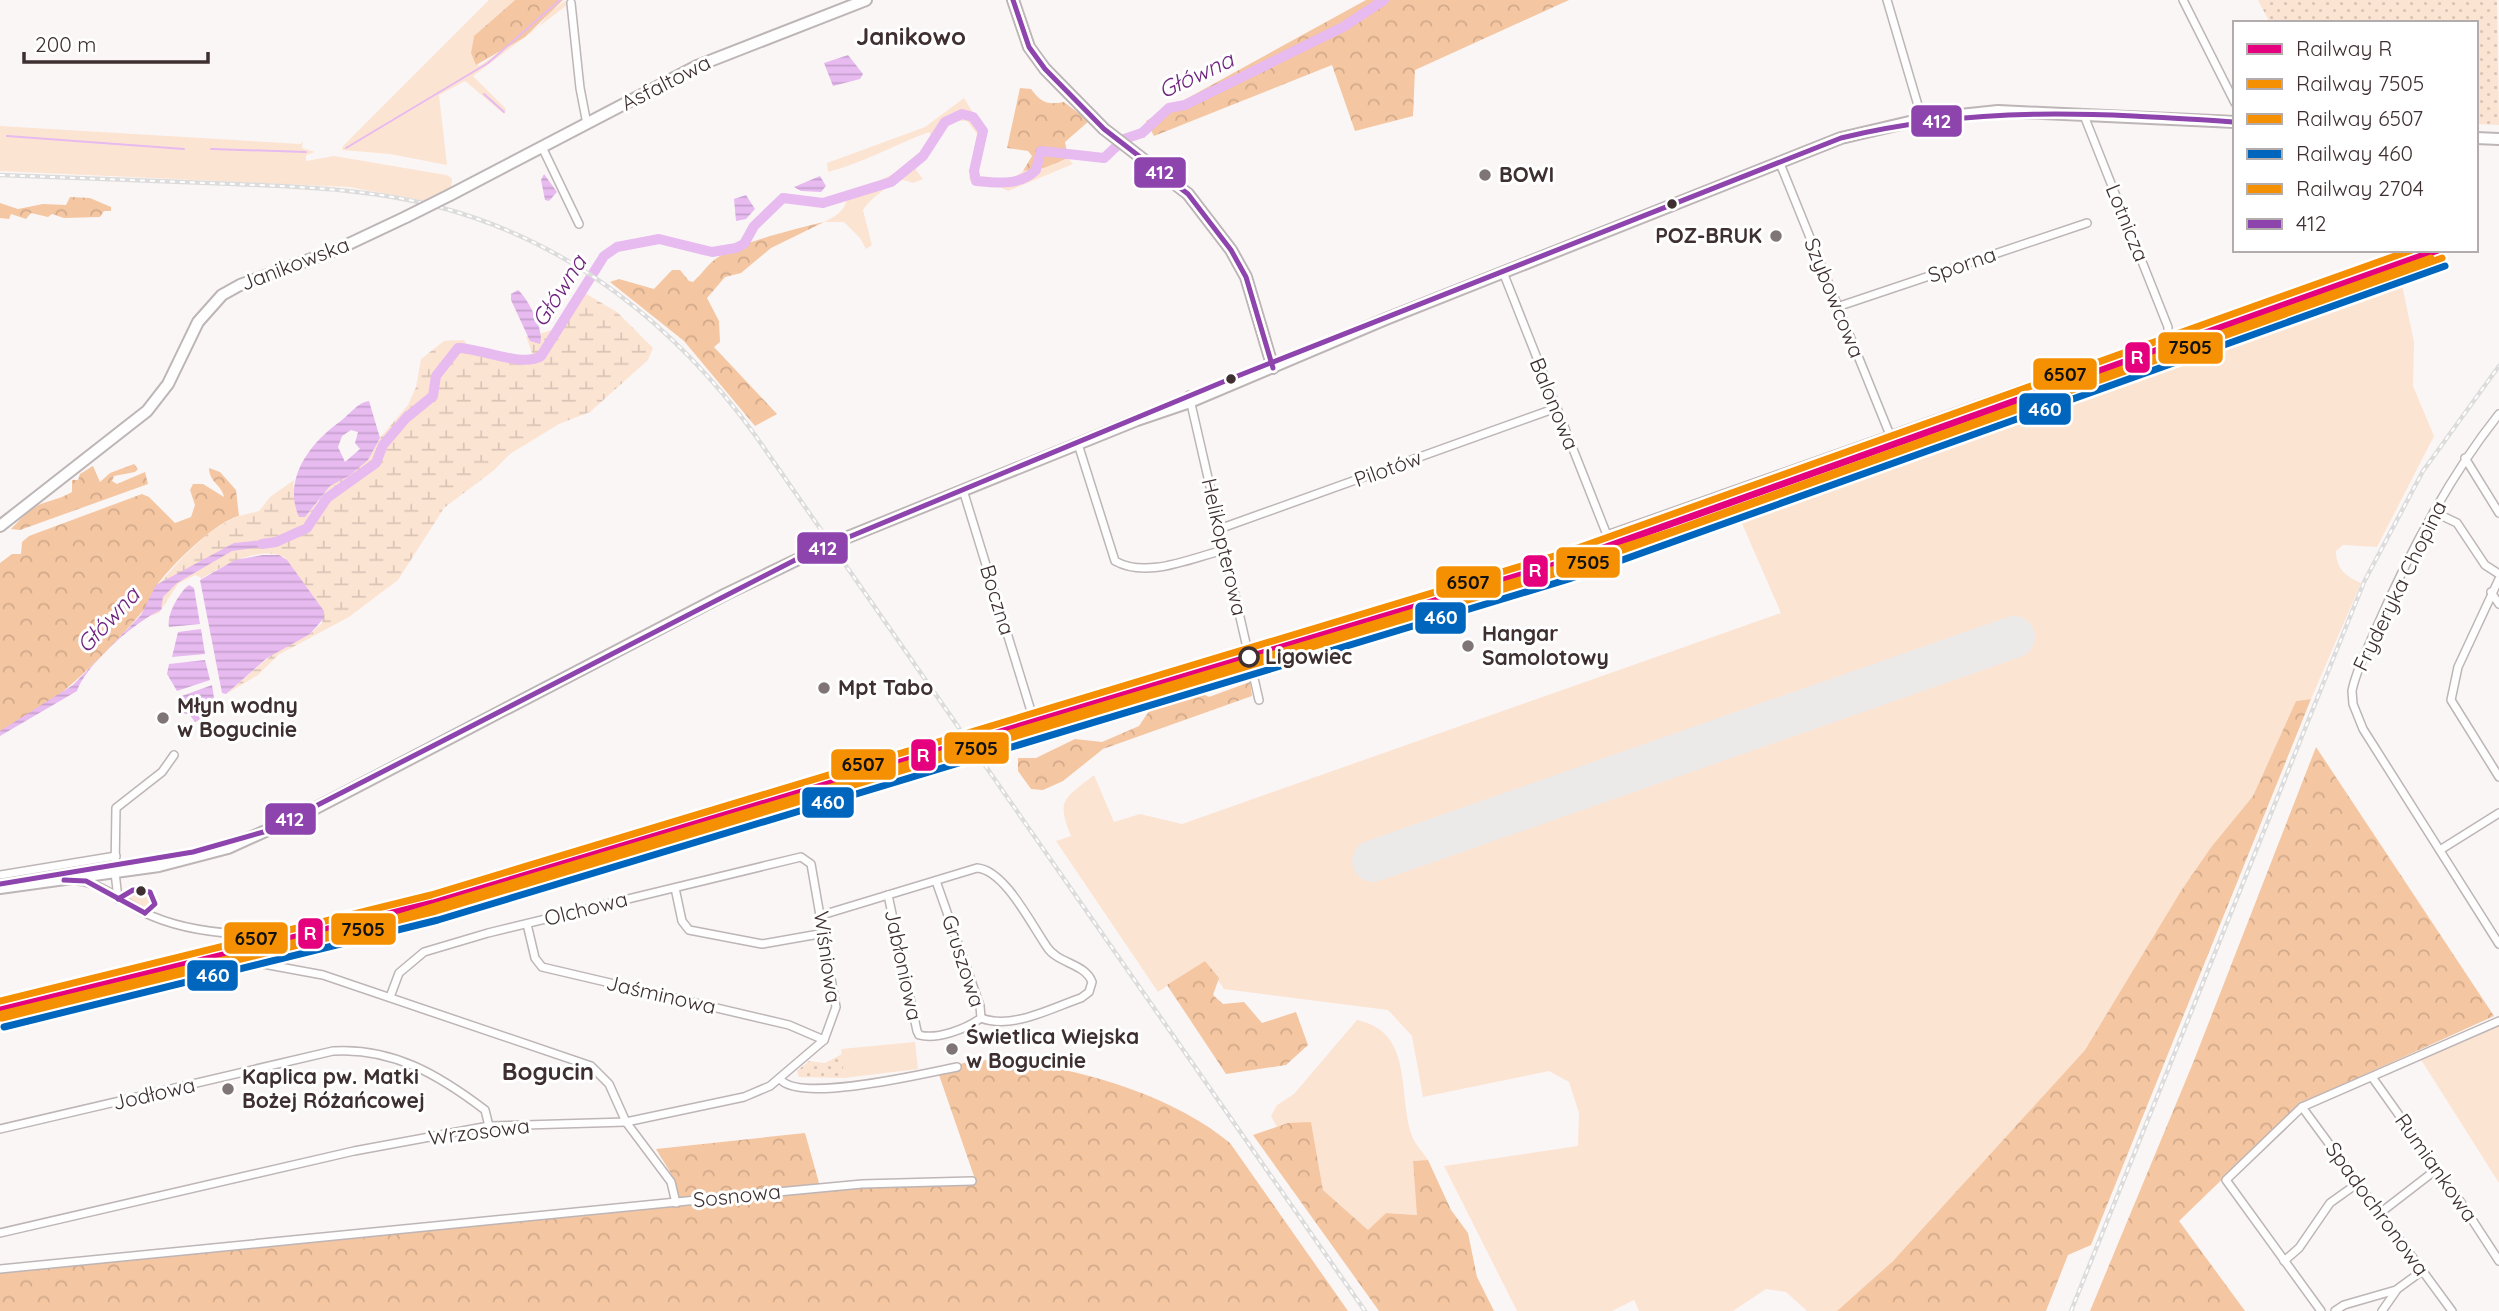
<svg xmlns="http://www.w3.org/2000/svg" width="2499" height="1311" font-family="Quicksand,sans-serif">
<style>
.grass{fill:#fce4d3}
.forest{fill:url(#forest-crowns)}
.wetland{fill:url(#wetland-marsh)}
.park{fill:url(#park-dots)}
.water{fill:url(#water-rules);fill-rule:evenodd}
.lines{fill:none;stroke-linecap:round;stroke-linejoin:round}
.stream{stroke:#e7baf0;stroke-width:2}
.river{stroke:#e7baf0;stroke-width:10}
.runway{stroke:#ece9e9;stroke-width:42}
.street-casing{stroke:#bdb5b6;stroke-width:10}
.secondary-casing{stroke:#bdb5b6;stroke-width:14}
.street{stroke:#fefefe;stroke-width:7}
.secondary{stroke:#fefefe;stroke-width:10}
.rail-casing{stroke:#dddcdc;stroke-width:4.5}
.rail{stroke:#fff;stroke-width:2;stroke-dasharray:5;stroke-linecap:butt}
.secondary-bridge-casing{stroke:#bdb5b6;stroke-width:14;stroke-linecap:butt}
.secondary-bridge{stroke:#fefefe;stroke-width:10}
.bus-1-casing{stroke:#fff;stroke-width:10}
.bus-1{stroke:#8e44ad;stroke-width:5}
.rail-1-casing{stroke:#fff;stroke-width:12}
.rail-2-casing{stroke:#fff;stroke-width:12}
.rail-3-casing{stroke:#fff;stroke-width:12}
.rail-4-casing{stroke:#fff;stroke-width:12}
.rail-5-casing{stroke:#fff;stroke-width:12}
.rail-1{stroke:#e5007d;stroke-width:7}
.rail-2{stroke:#f59002;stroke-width:7}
.rail-3{stroke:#f59002;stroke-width:7}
.rail-4{stroke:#0065bd;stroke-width:7}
.rail-5{stroke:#f59002;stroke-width:7}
.poi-dot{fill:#807576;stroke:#fff;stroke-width:2.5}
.bus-dot{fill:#3e2f31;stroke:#fff;stroke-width:2.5}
.stop-dot{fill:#fff;stroke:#3e2f31;stroke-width:3.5}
.labels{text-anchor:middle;stroke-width:6;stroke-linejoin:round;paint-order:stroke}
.street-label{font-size:21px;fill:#3e2f31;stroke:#fff}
.poi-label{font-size:21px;font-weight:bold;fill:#3e2f31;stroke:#fff;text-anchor:start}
.stop-label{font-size:21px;font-weight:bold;fill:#3e2f31;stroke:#fff;text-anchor:start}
.water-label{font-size:23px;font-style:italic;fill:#6f247f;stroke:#fff}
.quarter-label{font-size:24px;font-weight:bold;fill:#3e2f31;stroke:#fff}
.line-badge{stroke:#fff;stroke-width:2.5}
.badge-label{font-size:19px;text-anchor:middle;font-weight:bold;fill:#fff}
.pale-badge-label{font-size:19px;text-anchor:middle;font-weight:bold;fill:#111}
</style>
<defs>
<pattern id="forest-crowns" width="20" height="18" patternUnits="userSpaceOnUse" patternTransform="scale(1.75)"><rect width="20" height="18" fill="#f4c6a1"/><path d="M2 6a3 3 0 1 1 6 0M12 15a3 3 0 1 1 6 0" fill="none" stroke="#d2aa8b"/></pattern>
<pattern id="wetland-marsh" width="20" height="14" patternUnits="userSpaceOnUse" patternTransform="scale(1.75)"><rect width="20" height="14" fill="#fce4d3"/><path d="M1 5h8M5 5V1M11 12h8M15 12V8" fill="none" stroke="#d9c4b6"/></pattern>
<pattern id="park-dots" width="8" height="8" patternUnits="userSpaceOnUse" patternTransform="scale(1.75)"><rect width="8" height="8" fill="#fce4d3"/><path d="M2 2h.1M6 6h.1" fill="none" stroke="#d9c4b6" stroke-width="1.8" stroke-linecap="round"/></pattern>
<pattern id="water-rules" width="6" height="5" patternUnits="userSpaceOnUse" patternTransform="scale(1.75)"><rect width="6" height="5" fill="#e7baf0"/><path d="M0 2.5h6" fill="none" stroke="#c7a0ce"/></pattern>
</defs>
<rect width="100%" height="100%" fill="#fbf6f6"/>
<g class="grass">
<polygon points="489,0 515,0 474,36 471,53 479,66 539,26 550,12 566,0 566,6 473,76 506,109 504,114 465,81 439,95 447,165 390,154 342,150 343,146"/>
<path d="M964,98L985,132L978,172L980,176L1011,180L1023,171L1044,168L1068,158L1073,164L1008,191L998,186L973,184L969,179L977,134L967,121C940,117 934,149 918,164L916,170L923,179L913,183L900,179C887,188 872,196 863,210L872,245L866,249L860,238L844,222H824C840,214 847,209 848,191C881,181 916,170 931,135L929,132C894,145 863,163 828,172L827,163L925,127Z"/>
<polygon points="0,126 301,144 303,141 302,148 315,152 306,155 306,161 334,156 446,175 452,178 451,190 425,201 349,187 0,171"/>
<path d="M2401,280L2414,342L2413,386L2434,436L2377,547L2343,545L2336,551C2336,568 2346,577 2361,583L2311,699L2296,701L2253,796L2212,846L2085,1050L1893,1261L1837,1311H1807L1786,1292L1766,1289L1733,1311H1639L1634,1300L1612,1311H1517L1444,1166L1578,1146L1579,1113L1569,1082L1549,1071L1423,1097L1412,1036L1388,1010L1224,989L1205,961L1158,992L1056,841L1071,836C1055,798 1066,798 1094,775L1114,822L1140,814L1182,824L1781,613L1737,512Z"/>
<polygon points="144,894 150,898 150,905 146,907 127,900 132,895"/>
<path d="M1357,1020C1413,1032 1398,1089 1411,1133C1413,1142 1423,1152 1428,1160L1413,1161L1418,1215L1386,1213L1368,1230L1323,1190L1311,1122L1277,1127L1271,1116L1277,1105L1294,1094Z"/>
<polygon points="2499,1025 2499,1183 2420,1058"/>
<polygon points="915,1042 918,1069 844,1078 841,1049"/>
</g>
<g class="forest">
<polygon points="515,0 563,0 525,37 476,65 471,53 474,36"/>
<polygon points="1366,0 1569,0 1415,70 1413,116 1355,131 1332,65 1154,136 1146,121"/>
<path d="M1020,88L1031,89C1041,103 1048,105 1064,102L1089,121L1065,142L1068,158L1044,168L1023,171L1032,156L1028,151L1007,148Z"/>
<polygon points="70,197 90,198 111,207 111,211 104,211 100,217 64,218 52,214 48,217 31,213 26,219 11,214 9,219 0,218 0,203 18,209 43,204 66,205"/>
<path d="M824,222L771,248L741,273L725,277L707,298L719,321L720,342L714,347L777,414L755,426L684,341L610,282L619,279L654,289L672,270H680L689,281L693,282C703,273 708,263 720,256C746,241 794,229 824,222Z"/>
<path d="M134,464L138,469L135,472L114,476L112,481L117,484L145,472L148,484L20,530L11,529C19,521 29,509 41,504C52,500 62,498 72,492V480H78L80,474L93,466L100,482L110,473Z"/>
<path d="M209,468L220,472L236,490L239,516C215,522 169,567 155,588C150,596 148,605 142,612C109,651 48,714 0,731V563L12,554H21L22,542L29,536L142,494L149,497L175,523L191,517L195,505L190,490L193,484H203L224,497C222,485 209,482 209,468Z"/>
<polygon points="1250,682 1252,696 1103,749 1063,781 1043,790 1031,789 1018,771 1018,758 1036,758 1075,739 1102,742 1139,726 1153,705 1187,693 1201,693 1209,697"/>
<polygon points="2311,699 2091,1245 2068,1255 2046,1311 1837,1311 1893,1261 2085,1050 2181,891 2212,846 2253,796 2296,701"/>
<polygon points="2316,747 2494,1016 2300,1104 2179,1221 2245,1311 2090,1311 2193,1063"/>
<polygon points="1205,961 1219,978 1213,995 1223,1004 1244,1002 1262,1023 1296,1012 1308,1045 1286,1065 1226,1074 1167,985"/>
<path d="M972,1060C1053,1059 1167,1090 1230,1143L1348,1311H0V1268L678,1206L675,1180L656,1149L805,1133L821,1190L976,1182L938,1072Z"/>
<polygon points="1311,1122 1323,1190 1368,1230 1386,1213 1417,1215 1413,1161 1428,1160 1451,1210 1468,1233 1477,1277 1494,1311 1379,1311 1253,1135 1288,1123"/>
</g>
<path class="wetland" d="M583,292L617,312L653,348L648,360L590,412L559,424L510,454L493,471L444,508L398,580L349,617L278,655L258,675L226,694L275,652L310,634L322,623L324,611L284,557C259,545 224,566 202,578L195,575L178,584L159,613L146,617L148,603L155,588L183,557L210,532L235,517L259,511L270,497L294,480L293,486L308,514L330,486L368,460L380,438L408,405L416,387L421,359L444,341L464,340L468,347L498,355L533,356L526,336C563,331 565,323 583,292Z"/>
<g class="park">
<polygon points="2258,0 2497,0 2499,125 2476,124 2476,23 2270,23"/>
<polygon points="842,1054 844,1078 799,1077 797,1071 809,1061 825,1063"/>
</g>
<g class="water">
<polygon points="848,55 863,74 860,79 833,86 824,63"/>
<polygon points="544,174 557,192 549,201 545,200 541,180"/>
<polygon points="820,176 826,186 821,192 801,191 794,187"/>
<polygon points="746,195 755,209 746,219 736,221 734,199"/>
<path d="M518,290C528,298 545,332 540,344L530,341L511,300V294Z"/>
<path d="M369,401L380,438L368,460L349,476L330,486L305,517H299C282,478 311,442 342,420C351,413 357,403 369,401ZM351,430L358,432L355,443L360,449L345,462L338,447L342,436Z"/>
<path d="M275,539L276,545L232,551L177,583L163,597L161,610C136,621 86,664 77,691L0,736V731L73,685L141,615L156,585L234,543Z"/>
<polygon points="263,555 279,555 287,560 324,611 324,618 310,634 267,658 226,694 222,693 200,580 235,560"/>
<path d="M189,585L194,588L200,624L169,627C166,616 179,592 189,585Z"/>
<polygon points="201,629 205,654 172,657 178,632"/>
<polygon points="205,660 210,680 177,691 167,674 169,664"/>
<polygon points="212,685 216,711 195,722 189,714 182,713 177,706 179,697"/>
</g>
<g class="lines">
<g class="stream">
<polyline points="484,94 504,112"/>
<polyline points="7,136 184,149"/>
<polyline points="346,148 488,63 560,0"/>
<polyline points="211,149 306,152"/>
</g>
<path class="river" d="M262,544L276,542L307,528L327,498L376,463L383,445L406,418L433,396L436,376L458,348C480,348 523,368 541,356L604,256L617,247L659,239L712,252L736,248L744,244L754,226L783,198L823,203L891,182L923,156L945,122L962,114L973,117L983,131L974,171L976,181C997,183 1020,186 1036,170L1041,151L1104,158L1124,139L1142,133L1169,108L1185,105L1343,27L1384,0"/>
<polyline class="runway" points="1373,861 2014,637"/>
<defs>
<g id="street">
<polyline points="1887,0 1922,119"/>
<polyline points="2183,0 2235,103"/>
<polyline points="571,3 580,88 587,124"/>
<polyline points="542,147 579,224"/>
<polyline points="1779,161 1890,435"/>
<polyline points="1503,272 1607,535 2162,339 2168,334 2168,327 2083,113"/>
<polyline points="1837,307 2087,223"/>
<polyline points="1189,395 1259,700"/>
<path d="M2499,414C2447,479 2408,555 2375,631C2367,650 2356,670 2352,691L2353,704L2363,729L2499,944"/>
<path d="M1078,444L1115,561C1147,579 1191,558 1224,550"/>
<polyline points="2465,458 2499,513"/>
<polyline points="963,490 1031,711"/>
<polyline points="2434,512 2457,523 2485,565 2499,574"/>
<polyline points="1219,529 1556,408"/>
<polyline points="2499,579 2458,667 2451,700 2499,777"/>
<polyline points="2491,592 2499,604"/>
<polyline points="2440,850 2499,813"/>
<polyline points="0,875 116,856"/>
<path d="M78,881C99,882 124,902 143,912C173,927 206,932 239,934L248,943"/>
<polyline points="675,888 682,921 689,930 762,944 825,933"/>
<path d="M888,895L917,1031L919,1035C937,1040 966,1029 981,1018L980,1006L936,881"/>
<polyline points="118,899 115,872 116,808 162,772 174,755"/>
<path d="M822,915L977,868C1005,870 1032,926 1047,947C1058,964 1085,963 1092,982L1089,992L1081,998C1051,1008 1012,1030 981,1018"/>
<polyline points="527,924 535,958 542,967 789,1025 824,1040"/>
<polyline points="250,954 258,963 323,975 591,1066 609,1084 626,1122 671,1182 676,1203"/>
<polyline points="2372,1077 2458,1198 2499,1261"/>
<path d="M781,1080C802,1103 927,1073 957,1067"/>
<polyline points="2302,1107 2452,1311"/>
<path d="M0,1129L333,1051C392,1047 439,1075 485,1110L489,1126"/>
<polyline points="2380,1213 2437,1169"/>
<polyline points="0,1233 354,1151 489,1126 626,1122 744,1097 770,1086 824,1040 836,1007 811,864 801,857 488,933 424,952 399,973 390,997"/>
<polyline points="2284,1261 2299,1248 2330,1203 2358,1183"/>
<polyline points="0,1269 788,1191 862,1184 972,1181"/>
<polyline points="2321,1311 2226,1180 2302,1107 2499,1021"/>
<polyline points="2335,1311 2344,1305 2396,1290 2422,1271"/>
<polyline points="2382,1311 2396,1291"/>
</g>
<g id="secondary">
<polyline points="1013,0 1029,47 1045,69 1104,129 1188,194 1231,250 1246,277 1273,368"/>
<polyline points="2476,138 2499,139"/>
<polyline points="450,195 697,66 866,0"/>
<polyline points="0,526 147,411 168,384 198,322 222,295 240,285 336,250 406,217"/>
<polyline points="848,537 1137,420 1190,402 1386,319 1841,138 1922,119 1998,111 2235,122"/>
<polyline points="0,888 159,866 228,848 314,809 726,594 813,552"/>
</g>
</defs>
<use href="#street" class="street-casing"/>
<use href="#secondary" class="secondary-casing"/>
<use href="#street" class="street"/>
<use href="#secondary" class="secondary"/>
<defs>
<g id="rail">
<path d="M0,175C78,178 156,181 234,184C302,187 372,189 439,207C571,242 676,326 755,435L1365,1311"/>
<polyline points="2071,1311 2364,582 2423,471 2499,366"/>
</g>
</defs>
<use href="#rail" class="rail-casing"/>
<use href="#rail" class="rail"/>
<defs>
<g id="secondary-bridge">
<polyline points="406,217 450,195"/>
<polyline points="813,552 848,537"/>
</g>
</defs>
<use href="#secondary-bridge" class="secondary-bridge-casing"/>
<use href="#secondary-bridge" class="secondary-bridge"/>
<defs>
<g id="bus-1">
<polyline points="1013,0 1029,47 1045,69 1104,129 1188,194 1231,250 1246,277 1273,368"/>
<polyline points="64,880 86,881 145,913"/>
<path d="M0,884L193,852L267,831L803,556L1230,379L1841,138C1977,105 2097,113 2235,122"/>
<polyline points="118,899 133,890 150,892 155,904 145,913"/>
</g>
</defs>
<use href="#bus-1" class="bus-1-casing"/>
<use href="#bus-1" class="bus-1"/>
<defs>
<polyline id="rail-1" points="0,1010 433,903 1564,562 2438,250"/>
<polyline id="rail-2" points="2,1018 436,911 1567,570 2442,258"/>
<polyline id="rail-3" points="0,1001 431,895 1561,554 2412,250"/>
<polyline id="rail-4" points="4,1027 438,920 1569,579 2445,266"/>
<polyline id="rail-5" points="2,1014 399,917 1543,573 1676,530 2431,258"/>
</defs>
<use href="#rail-1" class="rail-1-casing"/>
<use href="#rail-2" class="rail-2-casing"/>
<use href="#rail-3" class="rail-3-casing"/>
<use href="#rail-4" class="rail-4-casing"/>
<use href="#rail-5" class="rail-5-casing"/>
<use href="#rail-1" class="rail-1"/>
<use href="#rail-2" class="rail-2"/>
<use href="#rail-3" class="rail-3"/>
<use href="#rail-4" class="rail-4"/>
<use href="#rail-5" class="rail-5"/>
</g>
<g class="poi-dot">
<circle cx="1485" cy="175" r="7"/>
<circle cx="1776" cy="236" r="7"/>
<circle cx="1468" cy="646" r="7"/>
<circle cx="824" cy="688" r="7"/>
<circle cx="163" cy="718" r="7"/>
<circle cx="952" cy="1049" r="7"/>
<circle cx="228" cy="1089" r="7"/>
</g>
<g class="bus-dot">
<circle cx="1672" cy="204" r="6"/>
<circle cx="1231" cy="379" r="6"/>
<circle cx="141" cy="891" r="6"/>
</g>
<circle class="stop-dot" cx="1249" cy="657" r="9"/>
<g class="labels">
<g class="street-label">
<text transform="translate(666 83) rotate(-27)" y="7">Asfaltowa</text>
<text transform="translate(2127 223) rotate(68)" y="7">Lotnicza</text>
<text transform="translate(295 264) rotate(-21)" y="7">Janikowska</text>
<text transform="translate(1962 265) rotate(-19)" y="7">Sporna</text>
<text transform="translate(1834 298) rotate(68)" y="7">Szybowcowa</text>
<text transform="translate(1554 404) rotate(68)" y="7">Balonowa</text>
<text transform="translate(1388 469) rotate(-20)" y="7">Pilotów</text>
<text transform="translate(1224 547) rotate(77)" y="7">Helikopterowa</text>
<text transform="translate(2400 586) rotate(-64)" y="7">Fryderyka Chopina</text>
<text transform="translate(997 600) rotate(73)" y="7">Boczna</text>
<text transform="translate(586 909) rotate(-14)" y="7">Olchowa</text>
<text transform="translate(827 957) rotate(82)" y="7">Wiśniowa</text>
<text transform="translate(963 961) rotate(72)" y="7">Gruszowa</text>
<text transform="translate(903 965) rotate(78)" y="7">Jabłoniowa</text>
<text transform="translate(661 995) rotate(13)" y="7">Jaśminowa</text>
<text transform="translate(154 1094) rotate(-13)" y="7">Jodłowa</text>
<text transform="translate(479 1132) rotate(-7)" y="7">Wrzosowa</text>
<text transform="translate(2436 1168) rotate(55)" y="7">Rumiankowa</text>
<text transform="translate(737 1196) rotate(-6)" y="7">Sosnowa</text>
<text transform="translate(2377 1209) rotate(54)" y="7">Spadochronowa</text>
</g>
<g class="poi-label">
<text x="1499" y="182">BOWI</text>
<text x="1762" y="243" text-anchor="end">POZ-BRUK</text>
<text x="1482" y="641">Hangar<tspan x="1482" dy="24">Samolotowy</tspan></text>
<text x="838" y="695">Mpt Tabo</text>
<text x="177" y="713">Młyn wodny<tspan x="177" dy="24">w Bogucinie</tspan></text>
<text x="966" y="1044">Świetlica Wiejska<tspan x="966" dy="24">w Bogucinie</tspan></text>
<text x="242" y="1084">Kaplica pw. Matki<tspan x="242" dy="24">Bożej Różańcowej</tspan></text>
</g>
<g class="stop-label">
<text x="1265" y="664">Ligowiec</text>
</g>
<g class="water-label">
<text transform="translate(1196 75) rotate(-25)" y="8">Główna</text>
<text transform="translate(559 291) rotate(-57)" y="8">Główna</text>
<text transform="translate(108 620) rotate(-47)" y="8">Główna</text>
</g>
<g class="quarter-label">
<text x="911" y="45">Janikowo</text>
<text x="548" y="1080">Bogucin</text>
</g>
</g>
<g class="line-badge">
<rect x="1910" y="104" width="53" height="34" rx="7" fill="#8e44ad"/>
<rect x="1133" y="156" width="54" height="33" rx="7" fill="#8e44ad"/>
<rect x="2157" y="331" width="67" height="34" rx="7" fill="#f59002"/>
<rect x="2124" y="341" width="27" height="33" rx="7" fill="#e5007d"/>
<rect x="2032" y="357" width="66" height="34" rx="7" fill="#f59002"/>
<rect x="2018" y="392" width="54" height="34" rx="7" fill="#0065bd"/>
<rect x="796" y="531" width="53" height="34" rx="7" fill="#8e44ad"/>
<rect x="1555" y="546" width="66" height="33" rx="7" fill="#f59002"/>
<rect x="1522" y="554" width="27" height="34" rx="7" fill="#e5007d"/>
<rect x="1435" y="565" width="67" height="34" rx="7" fill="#f59002"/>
<rect x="1414" y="601" width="53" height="34" rx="7" fill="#0065bd"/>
<rect x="943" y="731" width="67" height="34" rx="7" fill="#f59002"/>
<rect x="910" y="738" width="27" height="34" rx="7" fill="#e5007d"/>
<rect x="830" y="748" width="67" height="33" rx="7" fill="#f59002"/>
<rect x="801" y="786" width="54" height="33" rx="7" fill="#0065bd"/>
<rect x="264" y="802" width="53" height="34" rx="7" fill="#8e44ad"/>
<rect x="330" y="912" width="67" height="34" rx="7" fill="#f59002"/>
<rect x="297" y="917" width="27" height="33" rx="7" fill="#e5007d"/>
<rect x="223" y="921" width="66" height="34" rx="7" fill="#f59002"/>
<rect x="186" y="959" width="53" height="33" rx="7" fill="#0065bd"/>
</g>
<g class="badge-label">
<text x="1937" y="128">412</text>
<text x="1160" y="179">412</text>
<text x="2137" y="364">R</text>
<text x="2045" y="416">460</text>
<text x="823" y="555">412</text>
<text x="1535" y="577">R</text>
<text x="1441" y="624">460</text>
<text x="923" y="762">R</text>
<text x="828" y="809">460</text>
<text x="290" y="826">412</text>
<text x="310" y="940">R</text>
<text x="213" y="982">460</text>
</g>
<g class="pale-badge-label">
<text x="2190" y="354">7505</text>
<text x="2065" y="381">6507</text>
<text x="1588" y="569">7505</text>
<text x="1468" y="589">6507</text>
<text x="976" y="755">7505</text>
<text x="863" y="771">6507</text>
<text x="363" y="936">7505</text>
<text x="256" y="945">6507</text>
</g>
<rect x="2233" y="21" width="245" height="231" fill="#ffffff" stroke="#b2acad" stroke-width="2"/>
<rect x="2247" y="44" width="35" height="10" fill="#e5007d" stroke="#b2acad" stroke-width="2"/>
<text x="2296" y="56" font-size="21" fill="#3e2f31">Railway R</text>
<rect x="2247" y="79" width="35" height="10" fill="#f59002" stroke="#b2acad" stroke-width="2"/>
<text x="2296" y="91" font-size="21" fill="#3e2f31">Railway 7505</text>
<rect x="2247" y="114" width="35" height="10" fill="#f59002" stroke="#b2acad" stroke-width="2"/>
<text x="2296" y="126" font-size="21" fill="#3e2f31">Railway 6507</text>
<rect x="2247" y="149" width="35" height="10" fill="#0065bd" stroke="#b2acad" stroke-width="2"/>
<text x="2296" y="161" font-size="21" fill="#3e2f31">Railway 460</text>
<rect x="2247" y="184" width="35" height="10" fill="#f59002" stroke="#b2acad" stroke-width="2"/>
<text x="2296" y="196" font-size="21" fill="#3e2f31">Railway 2704</text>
<rect x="2247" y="219" width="35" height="10" fill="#8e44ad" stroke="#b2acad" stroke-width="2"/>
<text x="2296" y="231" font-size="21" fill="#3e2f31">412</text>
<path d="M24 52v10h184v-10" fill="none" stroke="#3e2f31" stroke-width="3.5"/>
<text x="35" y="52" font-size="21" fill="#3e2f31" stroke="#ffffff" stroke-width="5" paint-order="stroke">200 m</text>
</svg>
